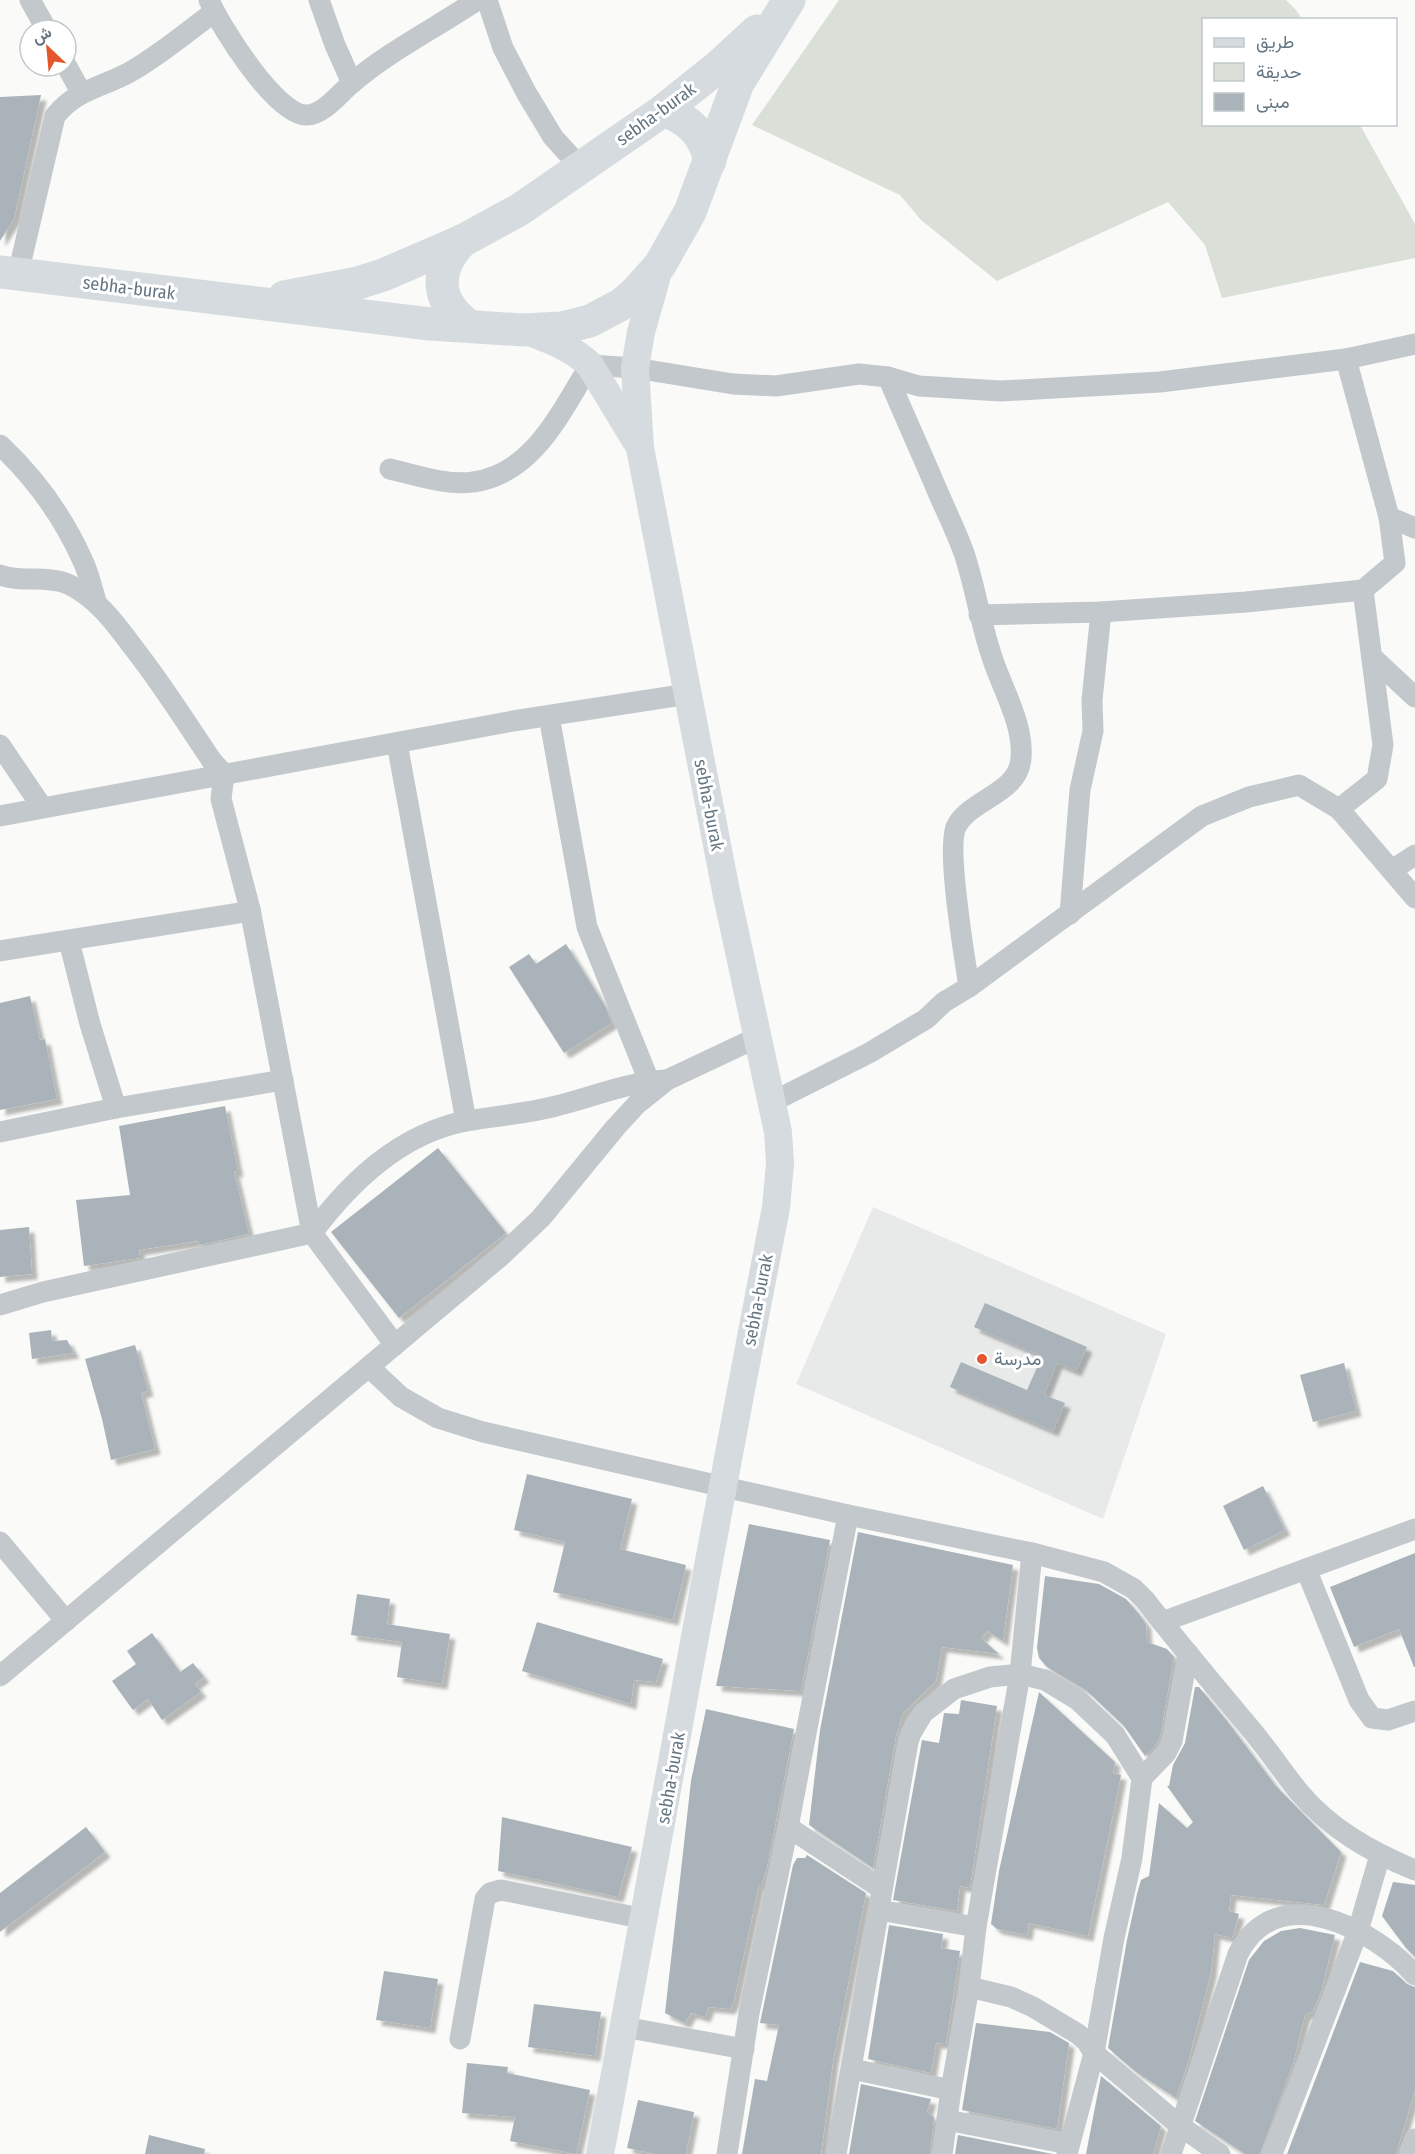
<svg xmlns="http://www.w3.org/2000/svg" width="1415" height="2154" font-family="'Fira Sans Condensed',Vazirmatn,sans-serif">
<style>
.built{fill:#e8e9e9}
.green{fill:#dadfd7}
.building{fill:#aab3b9;filter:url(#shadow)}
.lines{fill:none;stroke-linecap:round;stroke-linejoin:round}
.street{stroke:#c3c8cc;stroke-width:21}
.secondary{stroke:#d6dbdf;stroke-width:28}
.highway{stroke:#d6dbdf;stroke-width:33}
.poi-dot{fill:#e4572e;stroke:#fff;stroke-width:2}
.labels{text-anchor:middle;stroke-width:6;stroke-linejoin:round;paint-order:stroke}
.street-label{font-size:18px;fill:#657683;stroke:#fff}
.poi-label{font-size:18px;fill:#657683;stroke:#fff;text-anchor:start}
</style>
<defs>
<filter id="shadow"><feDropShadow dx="5.5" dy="5.5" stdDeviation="1.5" flood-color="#0004"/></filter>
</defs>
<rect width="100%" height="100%" fill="#fafaf8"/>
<polygon class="built" points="873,1207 1166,1334 1103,1519 796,1384"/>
<polygon class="green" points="839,0 1286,0 1296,10 1302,19 1204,20 1204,124 1360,125 1415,224 1415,258 1222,298 1205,245 1168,202 997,281 921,220 900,195 752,125"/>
<g class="building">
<polygon points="41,95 14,219 0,241 0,97"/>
<polygon points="566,944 605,1006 612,1023 564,1053 509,967 529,954 536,964"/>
<polygon points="30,996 40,1040 45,1039 57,1099 0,1110 0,1003"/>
<polygon points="225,1106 238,1172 234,1171 249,1234 199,1245 198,1241 139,1250 140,1258 84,1266 76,1200 130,1195 119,1126"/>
<polygon points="438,1148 506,1233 399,1318 331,1232"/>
<polygon points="29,1227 32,1274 0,1277 0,1230"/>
<polygon points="985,1303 1087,1347 1076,1371 1057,1363 1044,1395 1065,1403 1053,1431 950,1387 961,1362 1027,1390 1042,1356 974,1327"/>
<polygon points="51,1330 52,1341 67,1340 74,1353 32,1359 29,1333"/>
<polygon points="135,1345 148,1391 141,1393 155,1449 111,1460 102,1419 85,1359"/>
<polygon points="1344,1363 1356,1411 1313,1422 1300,1375"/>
<polygon points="527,1474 632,1499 620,1549 686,1565 673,1620 553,1592 565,1542 514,1530"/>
<polygon points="1263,1486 1285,1530 1244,1550 1223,1506"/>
<polygon points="749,1524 830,1540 801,1691 716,1686"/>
<polygon points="858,1532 1013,1565 1003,1641 987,1631 981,1638 999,1654 942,1647 936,1681 903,1713 896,1736 873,1868 809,1825 820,1730"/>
<polygon points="1415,1553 1415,1667 1414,1667 1399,1629 1354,1647 1330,1587"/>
<polygon points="1045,1576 1099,1584 1126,1599 1139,1614 1146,1624 1147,1642 1167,1649 1174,1657 1160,1737 1155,1746 1145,1756 1124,1726 1087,1691 1047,1667 1039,1658 1037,1648"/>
<polygon points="357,1594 390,1599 387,1624 450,1634 442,1684 397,1677 402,1642 351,1635"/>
<polygon points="537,1622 663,1659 656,1682 634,1680 631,1704 522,1671"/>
<polygon points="152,1633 180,1672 193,1663 204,1677 195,1684 201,1692 162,1720 148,1699 133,1710 112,1681 136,1664 127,1651"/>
<polygon points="1195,1687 1199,1687 1227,1721 1276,1786 1341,1852 1324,1905 1231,1895 1229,1911 1239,1914 1232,1938 1215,1934 1211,1973 1187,2066 1176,2098 1136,2072 1108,2048 1127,1940 1137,1894 1141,1880 1149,1876 1159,1803 1187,1828 1193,1822 1167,1786 1169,1786 1173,1765 1185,1743"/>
<polygon points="1039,1692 1115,1762 1113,1773 1121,1775 1088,1936 1029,1923 1027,1935 997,1929 991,1924 999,1871"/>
<polygon points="961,1700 997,1706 970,1888 960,1886 957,1911 893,1900 922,1740 939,1743 944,1713 959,1714"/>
<polygon points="706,1709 794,1729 767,1867 762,1884 759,1884 734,2001 730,2009 709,2007 705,2017 691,2013 685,2023 665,2013 691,1781"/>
<polygon points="502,1817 632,1847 618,1897 498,1871"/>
<polygon points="86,1827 105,1852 0,1932 0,1893"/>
<polygon points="807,1855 866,1893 833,2061 821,2154 742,2154 755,2079 767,2081 779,2025 760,2023 793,1865 797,1858 805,1858"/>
<polygon points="1393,1882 1415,1885 1415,1957 1406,1948 1382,1916"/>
<polygon points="889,1925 943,1934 941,1948 960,1951 946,2044 936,2043 931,2073 868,2059"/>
<polygon points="1300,1928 1335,1935 1321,1992 1313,2011 1305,2015 1293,2064 1260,2154 1245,2154 1195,2121 1249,1960 1264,1941 1281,1931"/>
<polygon points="1360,1962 1393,1971 1407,1984 1415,1987 1415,2090 1396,2154 1287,2154"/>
<polygon points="384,1971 438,1979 430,2028 376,2020"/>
<polygon points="534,2004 601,2012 595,2056 528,2047"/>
<polygon points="976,2023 1050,2032 1069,2043 1057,2129 962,2110"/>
<polygon points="467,2063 508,2067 507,2073 590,2090 576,2154 510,2141 515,2117 462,2113"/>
<polygon points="1101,2076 1161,2126 1153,2154 1086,2154"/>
<polygon points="861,2084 931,2099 927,2112 934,2117 930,2154 849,2154"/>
<polygon points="638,2100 694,2112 686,2154 656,2154 627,2148"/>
<polygon points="149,2135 205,2149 204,2154 145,2154"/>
<polygon points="958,2135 1053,2154 955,2154"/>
</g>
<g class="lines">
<g class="street">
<polyline points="30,0 47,30"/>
<path d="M209,0C220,26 277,117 307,115C324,114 339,94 351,84C389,51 436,28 477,0"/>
<polyline points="319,0 335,45 352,83"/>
<polyline points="487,0 503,48 527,94 553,137 581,168"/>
<polyline points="66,65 81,92"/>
<path d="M18,274L55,116C77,89 101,88 130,72C160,55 187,32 214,12"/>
<path d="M0,445C34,477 63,517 82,559C89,573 92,589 97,604"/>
<path d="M390,469C415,475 448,486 473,482C534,474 561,411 590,365L635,368L733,384L776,386L859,374L888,377L919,386L1001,391L1160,382L1346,359L1415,344"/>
<polyline points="1389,517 1415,528"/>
<path d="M0,575C22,583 47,575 68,584C98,598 117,626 136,651C164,687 187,724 212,761L224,774L221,799L250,909L312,1233L395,1345"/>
<polyline points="979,615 1101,612 1246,602 1363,590 1395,563 1389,517 1346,359"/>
<polyline points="1373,658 1415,697"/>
<polyline points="549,716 587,927 649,1081"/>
<polyline points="397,743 466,1121"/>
<polyline points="0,745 42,807"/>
<polyline points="1339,809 1415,898"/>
<polyline points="0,816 513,721 688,694"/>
<polyline points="1392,870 1415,855"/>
<polyline points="1070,914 1080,790 1093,731 1092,700 1101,612"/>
<polyline points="69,941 90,1024 116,1108"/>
<polyline points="0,951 239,913 250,909"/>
<polyline points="969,987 1202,816 1249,797 1299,785 1339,809 1377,779 1383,745 1363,590"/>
<path d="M772,1102L869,1053L926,1019L944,1002L969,987C965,959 945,844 957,825C973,798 1019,793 1021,758C1024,723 1001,687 991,654C980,621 975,586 964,553C956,531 946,511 937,490C921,452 904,415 888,377"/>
<polyline points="0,1132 116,1108 283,1080"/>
<path d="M0,1305L43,1292L312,1233C351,1181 400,1134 466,1121C495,1116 524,1114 552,1107C590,1098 627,1082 666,1080"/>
<path d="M369,1367L401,1397L438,1418L483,1432L848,1515L1032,1553L1104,1572L1134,1589L1145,1600C1178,1643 1214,1685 1249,1727C1267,1748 1282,1771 1299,1792C1330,1829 1371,1852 1415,1870"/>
<polyline points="0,1542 66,1621"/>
<polyline points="1306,1569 1359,1700 1372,1718 1388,1720 1415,1711"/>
<polyline points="1162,1622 1415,1529"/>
<polyline points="0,1676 502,1255 541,1218 615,1128 637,1104 667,1080 756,1038"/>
<polyline points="1142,1778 1166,1753 1172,1741 1188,1653"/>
<polyline points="788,1827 882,1889"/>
<polyline points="879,1910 976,1927"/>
<polyline points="969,1987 1011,1997 1033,2007 1078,2034 1087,2042 1094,2053 1179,2125 1220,2154"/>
<polyline points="624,2027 744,2049"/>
<polyline points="460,2039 485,1899 490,1893 501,1890 645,1919"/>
<polyline points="852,2069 951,2090"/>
<polyline points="947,2120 1069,2144"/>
<polyline points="727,2154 749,2013 788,1827 848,1515"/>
<polyline points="836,2154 908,1742 911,1733 923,1713 954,1689 990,1677 1020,1674 1045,1680 1078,1700 1115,1735 1142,1778 1132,1858 1114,1938 1094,2053 1067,2154"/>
<polyline points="942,2154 951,2090 969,1987 976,1927 1020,1674 1032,1553"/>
<path d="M1171,2154L1238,1954C1277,1877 1374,1929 1415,1975"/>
<polyline points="1272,2154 1358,1931 1380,1855"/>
<polyline points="1409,2154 1415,2139"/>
</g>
<g class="secondary">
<path d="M524,330C547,339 572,347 590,365L636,441"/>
<path d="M600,2154C659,1839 714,1523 776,1208L780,1163L778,1132L726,891L640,448L635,368L641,332L660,265"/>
</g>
<g class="highway">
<path d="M664,110C690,120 704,134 710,161"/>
<path d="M462,241C433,271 436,302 469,326"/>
<polyline points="0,272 430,324 523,330 562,328 590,321 622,304 636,292 660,265 690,212 738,83 789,0"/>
<polyline points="284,297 358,283 383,275 462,241 519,210 664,110 719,66 757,31"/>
</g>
</g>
<circle class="poi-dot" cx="982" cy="1359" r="6"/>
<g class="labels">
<g class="street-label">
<text transform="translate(656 114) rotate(-36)" y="6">sebha-burak</text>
<text transform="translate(129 288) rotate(7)" y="6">sebha-burak</text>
<text transform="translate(709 805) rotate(79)" y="6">sebha-burak</text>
<text transform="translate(758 1300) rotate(-79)" y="6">sebha-burak</text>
<text transform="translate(671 1778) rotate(-80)" y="6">sebha-burak</text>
</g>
<g class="poi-label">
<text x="994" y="1365">مدرسة</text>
</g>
</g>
<rect x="1202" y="18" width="195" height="108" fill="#ffffff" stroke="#c1c8cd" stroke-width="1.5"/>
<rect x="1214" y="38" width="30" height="9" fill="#d6dbdf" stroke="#c1c8cd" stroke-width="1.5"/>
<text x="1256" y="48" font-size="18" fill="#657683">طريق</text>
<rect x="1214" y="63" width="30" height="18" fill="#dadfd7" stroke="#c1c8cd" stroke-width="1.5"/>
<text x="1256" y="78" font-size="18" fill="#657683">حديقة</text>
<rect x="1214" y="93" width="30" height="18" fill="#aab3b9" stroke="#c1c8cd" stroke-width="1.5"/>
<text x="1256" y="108" font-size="18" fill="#657683">مبنى</text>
<g transform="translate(48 48) rotate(334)"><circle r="28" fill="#ffffff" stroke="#c1c8cd" stroke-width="1.5"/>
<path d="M0-4.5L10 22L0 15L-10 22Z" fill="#e4572e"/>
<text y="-9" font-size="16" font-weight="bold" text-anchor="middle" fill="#657683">ش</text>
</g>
</svg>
